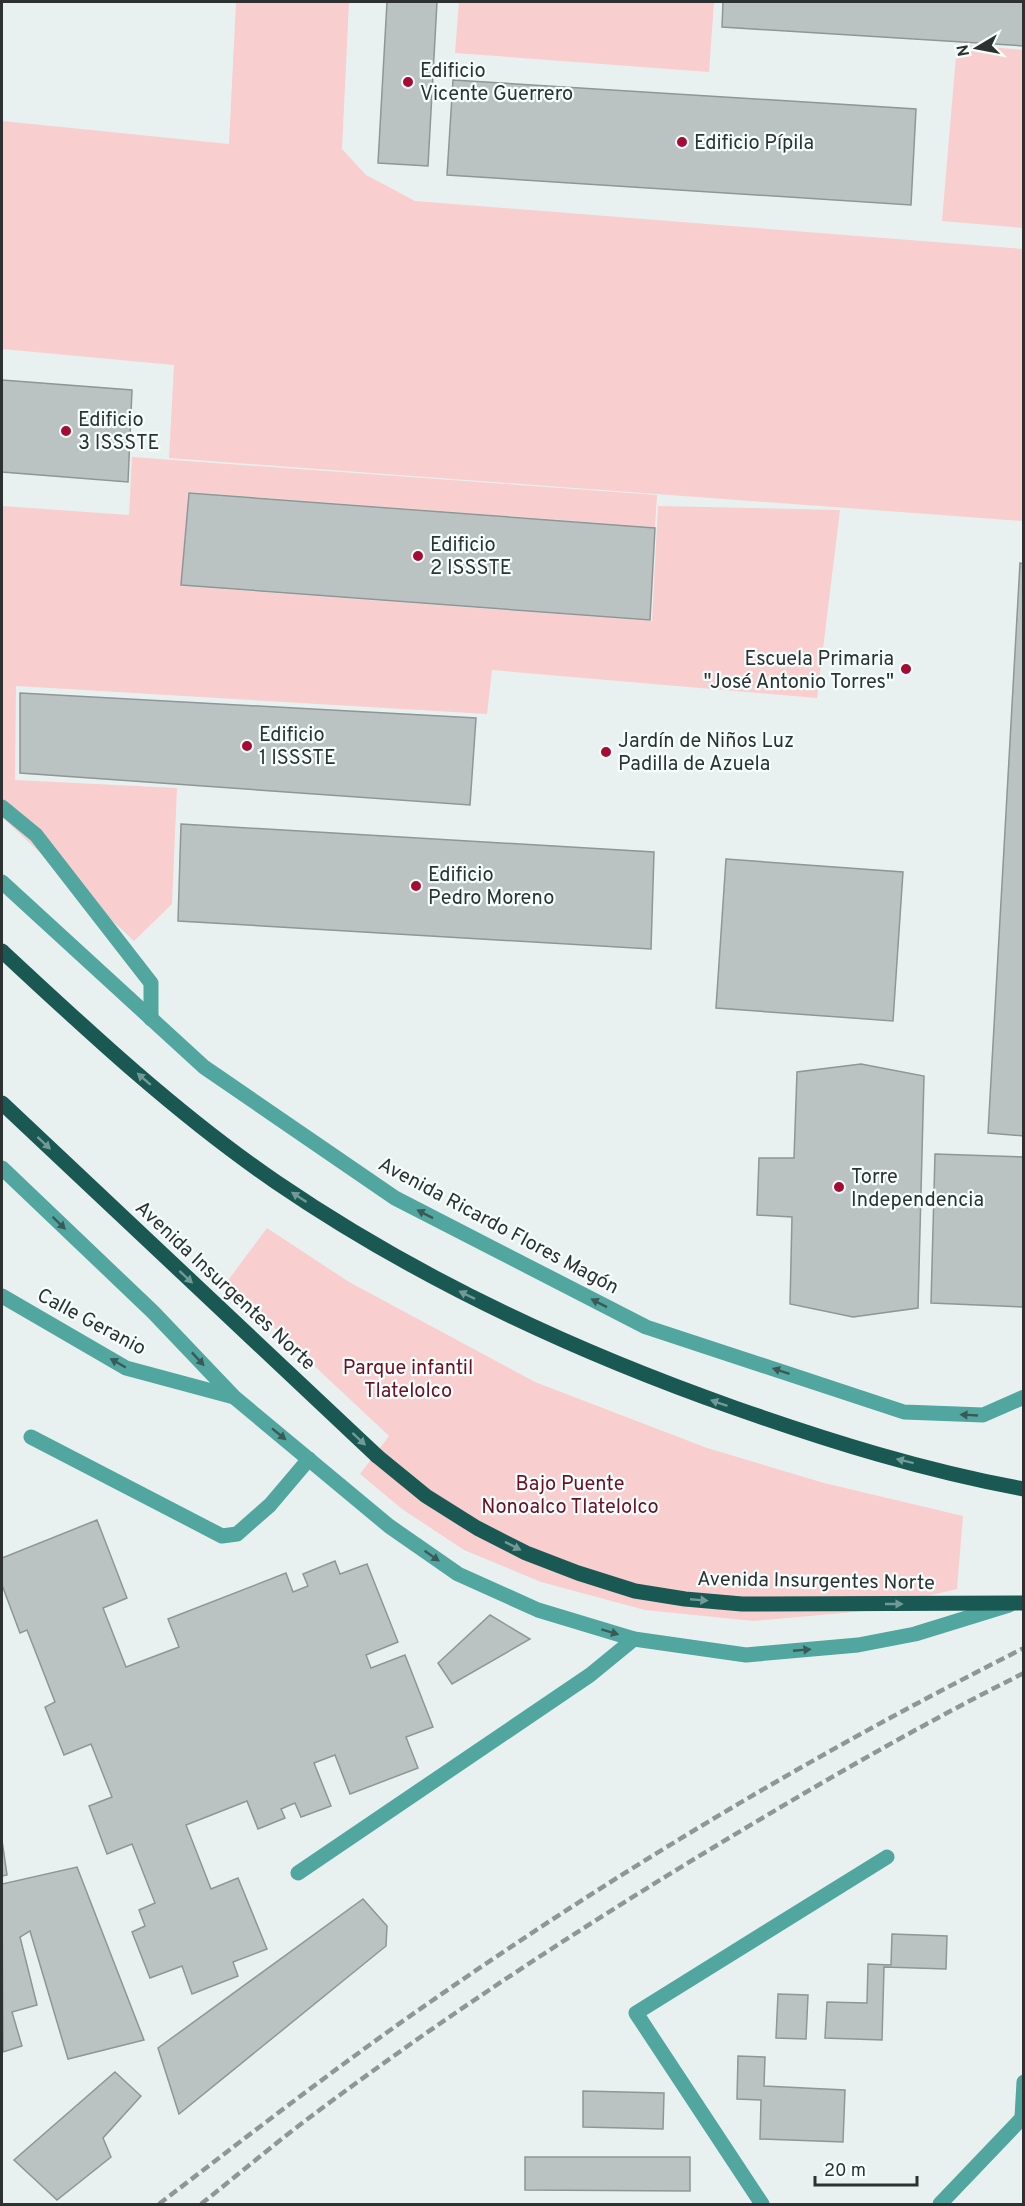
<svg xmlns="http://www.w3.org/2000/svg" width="1025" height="2206" font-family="Overpass,sans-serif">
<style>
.green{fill:#f8cecf}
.building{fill:#bbc3c2;stroke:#8f9695;stroke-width:1.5}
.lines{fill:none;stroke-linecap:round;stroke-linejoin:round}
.minor{stroke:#51a69f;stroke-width:15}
.major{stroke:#195853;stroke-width:15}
.rail{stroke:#909695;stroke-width:4.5;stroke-dasharray:9 4.5;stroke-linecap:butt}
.major-bridge{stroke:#195853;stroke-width:15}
.oneway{fill:#719a97}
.oneway2{fill:#3a5a58}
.poi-dot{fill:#a60b34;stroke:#f6fefd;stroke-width:2}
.labels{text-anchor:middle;stroke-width:4.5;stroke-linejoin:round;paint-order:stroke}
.poi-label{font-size:20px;fill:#2e3131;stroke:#f6fefd;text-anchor:start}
.street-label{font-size:20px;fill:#2e3131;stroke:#f6fefd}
.park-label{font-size:20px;fill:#6b1022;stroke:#f6fefd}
</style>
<rect width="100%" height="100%" fill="#e9f1f0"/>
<g class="green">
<polygon points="236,2 349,2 342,149 366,175 415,201 1023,249 1023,521 169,458 174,365 2,349 2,121 229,144"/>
<polygon points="459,2 714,2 709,72 455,53"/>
<polygon points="957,44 1023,50 1023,228 942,221"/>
<polygon points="132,457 657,495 655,527 188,492 181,586 652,621 658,506 840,510 817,698 492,670 487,714 16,686 15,780 177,788 172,904 134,941 2,817 2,506 129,515"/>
<polygon points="267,1228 349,1282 535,1382 707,1448 824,1483 963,1516 957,1589 865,1611 754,1621 645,1610 541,1582 464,1550 402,1509 360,1474 389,1436 226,1283"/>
</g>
<g class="building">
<polygon points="387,2 437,2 428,166 378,163"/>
<polygon points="723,2 1024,2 1024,46 722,27"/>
<polygon points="453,80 916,109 911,205 447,175"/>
<polygon points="2,380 132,390 128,482 2,472"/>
<polygon points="189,493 655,528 650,620 181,585"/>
<polygon points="1020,563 1024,564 1024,1136 988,1133"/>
<polygon points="20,693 476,718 470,805 20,773"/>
<polygon points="181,824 654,852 651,949 178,921"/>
<polygon points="726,859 903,872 893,1021 716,1008"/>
<polygon points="861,1064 924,1076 918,1308 853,1317 790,1304 792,1217 757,1215 759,1158 794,1158 797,1072"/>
<polygon points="935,1154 1024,1157 1024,1307 931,1303"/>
<polygon points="97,1520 127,1598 103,1608 126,1667 179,1647 168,1619 286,1573 293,1592 308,1586 303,1574 335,1561 340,1574 367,1564 398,1642 366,1655 371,1668 405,1655 433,1727 406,1737 418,1768 350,1794 335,1755 314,1763 331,1806 301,1817 295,1803 281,1809 285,1818 258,1829 247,1801 186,1825 211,1889 238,1878 267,1949 233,1962 238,1976 192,1994 182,1966 150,1978 132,1932 145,1926 139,1910 155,1903 132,1844 107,1854 89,1806 112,1797 91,1744 64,1755 45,1707 55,1702 27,1630 20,1633 2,1585 2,1558"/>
<polygon points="490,1615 530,1639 452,1684 438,1663"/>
<polygon points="2,1840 7,1875 2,1876"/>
<polygon points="77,1867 144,2040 68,2059 30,1931 20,1937 37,2005 12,2012 22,2046 3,2052 2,1884"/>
<polygon points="363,1899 387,1926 386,1946 179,2114 158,2048"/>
<polygon points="892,1934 947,1936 946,1969 884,1967 882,2040 825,2038 827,2002 867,2003 868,1964 891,1965"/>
<polygon points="778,1994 808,1995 806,2039 776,2038"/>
<polygon points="738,2056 765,2057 764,2086 845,2090 843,2142 760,2139 761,2100 737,2099"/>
<polygon points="115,2072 141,2096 103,2138 111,2157 57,2200 14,2160"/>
<polygon points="583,2091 664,2093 663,2129 583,2127"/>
<polygon points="525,2157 690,2157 690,2191 525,2190"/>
</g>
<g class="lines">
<g class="minor">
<polyline points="2,807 36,835 151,983 151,1019"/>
<polyline points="2,882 204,1067 395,1198 646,1327 904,1412 983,1415 1024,1397"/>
<polyline points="2,1168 153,1312 234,1397 389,1526 458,1574 538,1610 634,1639 746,1655 858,1645 915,1634 1009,1605"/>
<polyline points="2,1296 126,1368 234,1397"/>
<polyline points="31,1437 222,1536 237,1534 270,1505 309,1459"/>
<polyline points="298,1873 590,1675 634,1639"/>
<polyline points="1022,2117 1024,2082"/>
<polyline points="762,2204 636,2013 887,1857"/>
<polyline points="940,2204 1024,2116"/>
</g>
<g class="major">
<path d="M2,951C89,1032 178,1115 276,1182C418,1279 573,1351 735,1408C829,1441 925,1471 1024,1489"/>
<polyline points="2,1103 377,1456"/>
</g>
<g class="rail">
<path d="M159,2204C249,2135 339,2065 433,2000C621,1869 819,1751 1024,1648"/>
<path d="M201,2204C234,2178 267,2150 301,2124C433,2024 572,1933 714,1847C815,1786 918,1726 1024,1673"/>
</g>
<polyline class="major-bridge" points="377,1456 426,1496 477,1528 526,1553 578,1573 635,1591 685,1599 742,1604 1024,1603"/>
</g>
<defs><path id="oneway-solid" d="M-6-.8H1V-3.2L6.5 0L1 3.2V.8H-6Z" transform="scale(1.5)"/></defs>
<g class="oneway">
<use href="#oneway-solid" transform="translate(144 1079) rotate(-139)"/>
<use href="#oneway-solid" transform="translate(44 1143) rotate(43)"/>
<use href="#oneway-solid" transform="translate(299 1197) rotate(-147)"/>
<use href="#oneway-solid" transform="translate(186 1277) rotate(43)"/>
<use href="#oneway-solid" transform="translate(467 1295) rotate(-154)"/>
<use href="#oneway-solid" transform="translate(719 1403) rotate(-161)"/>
<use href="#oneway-solid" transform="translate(359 1439) rotate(43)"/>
<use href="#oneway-solid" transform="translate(905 1461) rotate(-166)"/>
<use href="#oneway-solid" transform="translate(513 1546) rotate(27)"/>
<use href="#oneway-solid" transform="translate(699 1600) rotate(5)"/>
<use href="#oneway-solid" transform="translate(894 1604)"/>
</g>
<g class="oneway2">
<use href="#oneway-solid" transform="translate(425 1214) rotate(-153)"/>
<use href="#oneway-solid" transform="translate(59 1223) rotate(44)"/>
<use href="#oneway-solid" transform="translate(599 1303) rotate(-153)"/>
<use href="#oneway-solid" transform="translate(198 1359) rotate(47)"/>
<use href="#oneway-solid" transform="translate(118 1363) rotate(-150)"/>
<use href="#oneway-solid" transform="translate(781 1371) rotate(-162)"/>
<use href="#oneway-solid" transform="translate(969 1415) rotate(-177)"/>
<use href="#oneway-solid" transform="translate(279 1434) rotate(39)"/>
<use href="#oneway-solid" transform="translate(432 1556) rotate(35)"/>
<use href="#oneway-solid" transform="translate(610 1632) rotate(17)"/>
<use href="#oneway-solid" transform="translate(802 1650) rotate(-5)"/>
</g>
<g class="poi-dot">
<circle cx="408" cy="82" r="6"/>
<circle cx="682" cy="142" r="6"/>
<circle cx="66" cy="431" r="6"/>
<circle cx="418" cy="556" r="6"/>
<circle cx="906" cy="669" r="6"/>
<circle cx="247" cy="746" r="6"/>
<circle cx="606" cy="752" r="6"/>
<circle cx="416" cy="886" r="6"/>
<circle cx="839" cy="1187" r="6"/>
</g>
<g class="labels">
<g class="poi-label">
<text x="420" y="77">Edificio<tspan x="420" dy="23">Vicente Guerrero</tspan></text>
<text x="694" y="149">Edificio Pípila</text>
<text x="78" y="426">Edificio<tspan x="78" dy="23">3 ISSSTE</tspan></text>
<text x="430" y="551">Edificio<tspan x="430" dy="23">2 ISSSTE</tspan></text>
<text x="894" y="665" text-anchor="end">Escuela Primaria<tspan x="894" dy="23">"José Antonio Torres"</tspan></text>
<text x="259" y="741">Edificio<tspan x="259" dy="23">1 ISSSTE</tspan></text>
<text x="618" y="747">Jardín de Niños Luz<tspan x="618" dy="23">Padilla de Azuela</tspan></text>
<text x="428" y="881">Edificio<tspan x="428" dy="23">Pedro Moreno</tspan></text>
<text x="851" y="1183">Torre<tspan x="851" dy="23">Independencia</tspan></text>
</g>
<g class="street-label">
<text transform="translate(499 1225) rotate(28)" y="7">Avenida Ricardo Flores Magón</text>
<text transform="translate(226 1285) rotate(43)" y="7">Avenida Insurgentes Norte</text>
<text transform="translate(92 1321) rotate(28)" y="7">Calle Geranio</text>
<text transform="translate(816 1580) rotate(1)" y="7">Avenida Insurgentes Norte</text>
</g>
<g class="park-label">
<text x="408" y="1374">Parque infantil<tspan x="408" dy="23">Tlatelolco</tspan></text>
<text x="570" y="1490">Bajo Puente<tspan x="570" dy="23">Nonoalco Tlatelolco</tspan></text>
</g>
</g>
<rect width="1025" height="2206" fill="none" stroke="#2e3131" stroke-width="6"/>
<g transform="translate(977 48) rotate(260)" stroke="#f6fefd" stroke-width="4.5" paint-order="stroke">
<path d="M0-4.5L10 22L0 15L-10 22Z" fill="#2e3131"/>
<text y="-9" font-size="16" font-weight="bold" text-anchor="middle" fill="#2e3131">N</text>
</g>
<path d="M815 2176v9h102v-9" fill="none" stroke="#2e3131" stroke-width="3"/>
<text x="824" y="2176" font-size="18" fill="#2e3131" stroke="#f6fefd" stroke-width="4.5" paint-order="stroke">20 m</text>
</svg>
